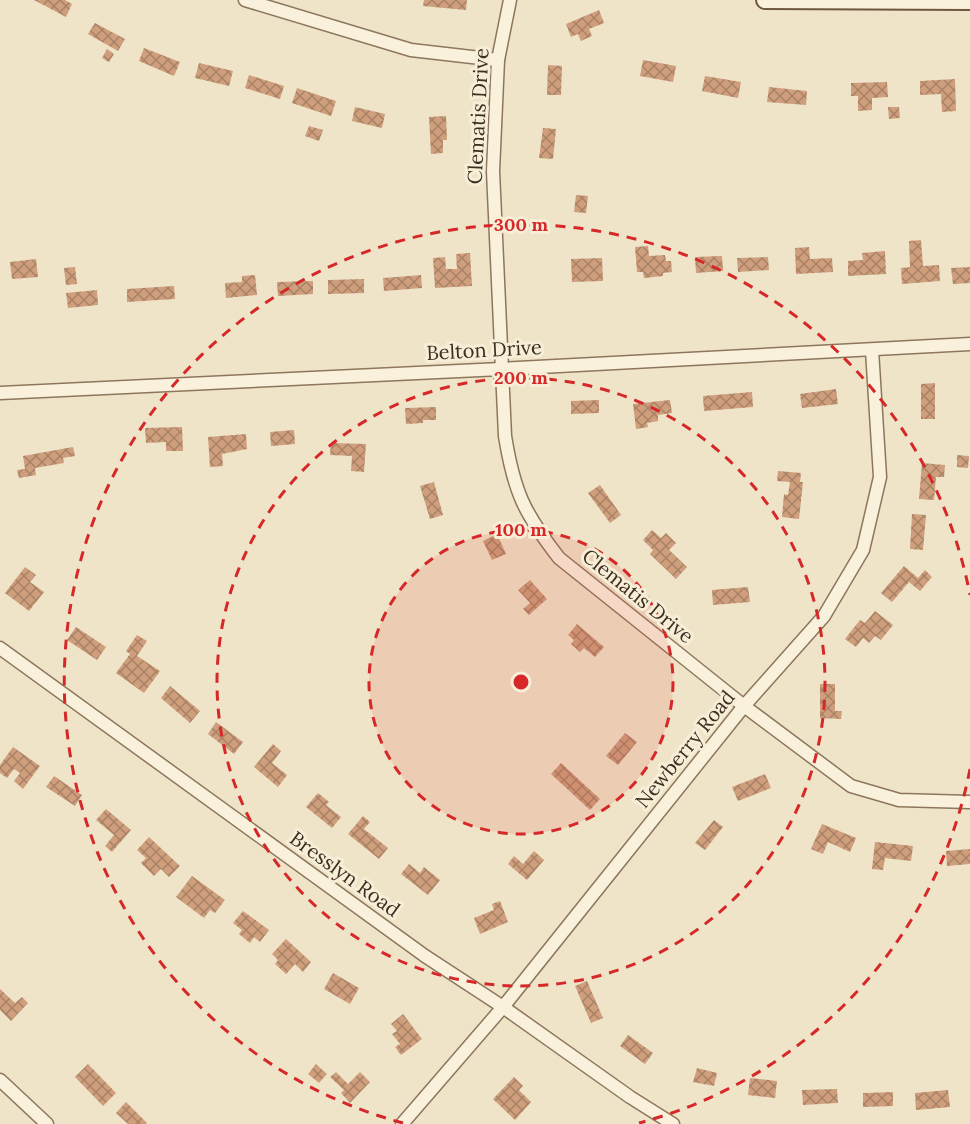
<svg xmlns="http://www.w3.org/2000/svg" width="970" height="1124" font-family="Lora,serif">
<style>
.building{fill:url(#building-cross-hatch)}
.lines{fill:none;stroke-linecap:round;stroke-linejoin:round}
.street-casing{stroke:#8d765c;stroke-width:15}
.secondary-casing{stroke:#6f573f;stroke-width:20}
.street{stroke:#faf1dc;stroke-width:12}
.secondary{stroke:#faf1dc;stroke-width:16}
.ring{fill:none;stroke:#d62828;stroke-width:3;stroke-dasharray:10 8}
.labels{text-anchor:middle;stroke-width:6;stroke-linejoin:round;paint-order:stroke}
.street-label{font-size:20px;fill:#3d2e20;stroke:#f7eed8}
.centre{fill:#d62828;stroke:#f7eed8;stroke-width:3}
.ring-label{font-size:18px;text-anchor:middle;font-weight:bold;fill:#d62828;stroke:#f7eed8;stroke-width:6;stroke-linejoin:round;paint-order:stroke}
</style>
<defs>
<pattern id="building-cross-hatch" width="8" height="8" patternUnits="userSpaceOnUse" patternTransform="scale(1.5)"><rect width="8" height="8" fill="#cf9f7d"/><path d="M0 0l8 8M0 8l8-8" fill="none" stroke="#a98266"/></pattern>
</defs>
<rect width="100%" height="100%" fill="#f0e4c8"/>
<g class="building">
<polygon points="34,0 65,0 72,4 66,17"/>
<polygon points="424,0 467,0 466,10 423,6"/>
<polygon points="599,10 604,23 589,29 592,36 581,41 578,34 571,37 566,24"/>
<polygon points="95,23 125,39 118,51 88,34"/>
<polygon points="144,48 180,62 174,76 139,61"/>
<polygon points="107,49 114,54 109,62 102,58"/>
<polygon points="643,60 676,66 673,82 640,76"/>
<polygon points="199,63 233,71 229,86 195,78"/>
<polygon points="548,65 562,66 561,95 547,95"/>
<polygon points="249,75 284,86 280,99 245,88"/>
<polygon points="705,76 741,82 738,98 702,91"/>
<polygon points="955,79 956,111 942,112 941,94 920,95 920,81"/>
<polygon points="887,82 888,97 872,98 872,110 858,111 858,96 851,96 851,83"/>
<polygon points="769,87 807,91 806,105 767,102"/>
<polygon points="297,88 336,101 331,116 292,103"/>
<polygon points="355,107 385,114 382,128 352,121"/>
<polygon points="888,107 899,107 900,118 889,119"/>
<polygon points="446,116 447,140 443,140 443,153 431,154 429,117"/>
<polygon points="309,126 323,130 319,141 305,136"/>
<polygon points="543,128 556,129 553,159 539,158"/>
<polygon points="576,195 588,196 586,213 574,212"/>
<polygon points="921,240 923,266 939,265 940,281 902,284 901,268 910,267 909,241"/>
<polygon points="648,246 649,256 665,255 666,261 671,261 672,272 663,273 663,276 644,278 643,272 637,272 635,247"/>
<polygon points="809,247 810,259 832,258 833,272 796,274 795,248"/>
<polygon points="885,251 886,274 848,276 848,261 863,260 862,253"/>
<polygon points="470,253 472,286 435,288 433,258 445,257 446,269 457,269 456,254"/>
<polygon points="722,256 723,271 696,273 695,257"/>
<polygon points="768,257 769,270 738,272 737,258"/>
<polygon points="602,258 603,281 572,282 571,259"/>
<polygon points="36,259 38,277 12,279 10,262"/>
<polygon points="75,267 77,284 66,285 64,268"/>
<polygon points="970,267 970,283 953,284 951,268"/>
<polygon points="255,275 257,295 226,298 225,283 242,282 242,276"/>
<polygon points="421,275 422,288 384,291 383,278"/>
<polygon points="364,279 364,293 328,294 328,280"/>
<polygon points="313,281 313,294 278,296 277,282"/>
<polygon points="174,286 175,299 127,302 127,289"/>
<polygon points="97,290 98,305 68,308 66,293"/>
<polygon points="935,383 935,419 921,419 921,384"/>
<polygon points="836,389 838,404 802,408 800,394"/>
<polygon points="752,392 753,407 704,411 703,396"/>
<polygon points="599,400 599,413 571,414 571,401"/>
<polygon points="670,400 672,413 658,415 658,421 647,423 648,427 636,429 633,404"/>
<polygon points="436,407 436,420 423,420 423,423 406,424 405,408"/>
<polygon points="182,427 183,451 166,451 166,442 146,443 145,428"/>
<polygon points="294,430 295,444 271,446 270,432"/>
<polygon points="246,434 247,449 222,454 223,466 210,467 208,437"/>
<polygon points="331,443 366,444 364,472 351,471 352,456 330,455"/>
<polygon points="73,447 75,456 63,458 64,463 35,468 36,475 19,478 17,470 25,469 23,456"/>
<polygon points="957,455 969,456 968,468 957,467"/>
<polygon points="922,463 945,465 944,477 936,477 934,500 919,499"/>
<polygon points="778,471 801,473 800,482 803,482 799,519 782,517 784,494 788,495 790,482 777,481"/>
<polygon points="434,482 443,515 430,519 420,486"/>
<polygon points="600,485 621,515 610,523 588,493"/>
<polygon points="912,514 926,515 923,550 910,549"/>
<polygon points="652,530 661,538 666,533 676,543 669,550 687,567 676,579 650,554 653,550 643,540"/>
<polygon points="497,534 506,554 492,560 483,541"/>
<polygon points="904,566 918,578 925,570 932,577 920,591 909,582 892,602 881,593"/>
<polygon points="25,567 36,575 30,582 44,592 29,611 5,593"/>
<polygon points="530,580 547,599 529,615 523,609 530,603 518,590"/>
<polygon points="748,587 750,602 713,605 712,590"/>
<polygon points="875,611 893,625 881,640 875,636 869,643 863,638 856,647 845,639 860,620 865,623"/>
<polygon points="577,624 604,647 595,657 584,648 580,652 571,644 574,640 568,635"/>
<polygon points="76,627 106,647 97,660 67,640"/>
<polygon points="137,635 147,641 137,656 160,671 144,693 116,673 130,654 126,651"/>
<polygon points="820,684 835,684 835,711 842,711 841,719 820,718"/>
<polygon points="170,686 200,711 190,723 161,698"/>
<polygon points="216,722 243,742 234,754 208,734"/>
<polygon points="625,733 637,742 618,765 606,756"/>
<polygon points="273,744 281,751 272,763 287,775 278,787 254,767"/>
<polygon points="13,747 40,766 23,789 14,781 20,773 14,769 7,778 0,773 0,765"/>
<polygon points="561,763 600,799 590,810 551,774"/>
<polygon points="765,774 771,788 738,801 732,787"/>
<polygon points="54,776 82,795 75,806 46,787"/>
<polygon points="318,793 329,802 326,805 341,817 332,828 306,807"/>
<polygon points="106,809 131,830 112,852 105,846 114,835 96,820"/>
<polygon points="363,816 370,822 364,829 388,848 379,859 348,834"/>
<polygon points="714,820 723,827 705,850 695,843"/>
<polygon points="822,824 856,838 850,852 828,842 823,854 811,849"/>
<polygon points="149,837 180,866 169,877 161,869 154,876 141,863 146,858 137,850"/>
<polygon points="875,842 913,846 911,861 885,858 883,870 872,869"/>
<polygon points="970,849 970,864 947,866 946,851"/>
<polygon points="534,851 544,860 527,880 508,864 514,856 523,864"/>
<polygon points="409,864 420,873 424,867 440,880 428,895 401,874"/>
<polygon points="192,876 225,900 215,913 210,910 204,918 176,897"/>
<polygon points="500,901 508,922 480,934 474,918 494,910 492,904"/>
<polygon points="243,911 269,930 260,942 254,937 250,943 239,934 242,930 233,923"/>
<polygon points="286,939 311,962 303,972 295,964 286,974 275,964 278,960 272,954"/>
<polygon points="333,973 359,988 350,1004 324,989"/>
<polygon points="587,981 603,1018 591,1023 575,986"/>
<polygon points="0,989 15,1003 22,997 28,1003 11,1021 0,1010"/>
<polygon points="403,1014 422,1039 401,1055 395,1047 400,1044 392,1034 397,1031 391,1024"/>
<polygon points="628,1035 653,1053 645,1064 620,1046"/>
<polygon points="88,1064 116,1093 103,1106 75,1077"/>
<polygon points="316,1064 327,1074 319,1083 308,1074"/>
<polygon points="697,1068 717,1073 714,1086 693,1082"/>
<polygon points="336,1072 348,1084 360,1072 370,1082 350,1103 341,1093 344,1090 330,1077"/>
<polygon points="514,1077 523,1086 519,1090 531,1102 515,1120 493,1099"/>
<polygon points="750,1078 777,1081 775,1098 748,1095"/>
<polygon points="837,1089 838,1103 803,1105 802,1090"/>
<polygon points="948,1090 950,1107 916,1110 915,1093"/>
<polygon points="893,1092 893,1106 863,1107 863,1093"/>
<polygon points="126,1102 147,1123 146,1124 128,1124 116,1113"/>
</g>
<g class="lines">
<defs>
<g id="street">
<polyline points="245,0 411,50 498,60"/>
<path d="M510,0L498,60L493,171L505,436C514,492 524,513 559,558L744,706L851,786L899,800L970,802"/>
<polyline points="0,393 501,369 970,344"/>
<polyline points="0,648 425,956 503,1007 630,1097 673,1124"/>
<polyline points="0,1080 47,1124"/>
<polyline points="402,1124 503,1007 744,706 824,616 863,550 880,477 872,350"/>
</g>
<polyline id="secondary" points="765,0 970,1"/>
</defs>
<use href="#street" class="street-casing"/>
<use href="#secondary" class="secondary-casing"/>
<use href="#street" class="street"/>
<use href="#secondary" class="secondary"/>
</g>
<circle cx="521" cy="682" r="152" fill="#d62828" fill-opacity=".12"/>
<g class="ring">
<circle cx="521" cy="682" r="152"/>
<circle cx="521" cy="682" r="304"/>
<path d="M970 769A457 457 0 0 1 639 1123M403 1123A457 457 0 1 1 970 595"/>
</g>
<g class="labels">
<g class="street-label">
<text transform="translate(478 116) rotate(-87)" y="7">Clematis Drive</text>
<text transform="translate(484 350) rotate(-3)" y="7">Belton Drive</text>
<text transform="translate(638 596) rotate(39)" y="7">Clematis Drive</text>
<text transform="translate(685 749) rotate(-51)" y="7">Newberry Road</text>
<text transform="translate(345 874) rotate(36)" y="7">Bresslyn Road</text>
</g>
</g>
<circle cx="521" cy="682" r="9" class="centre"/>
<g class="ring-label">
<text x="521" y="231">300 m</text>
<text x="521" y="384">200 m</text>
<text x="521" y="536">100 m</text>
</g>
</svg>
